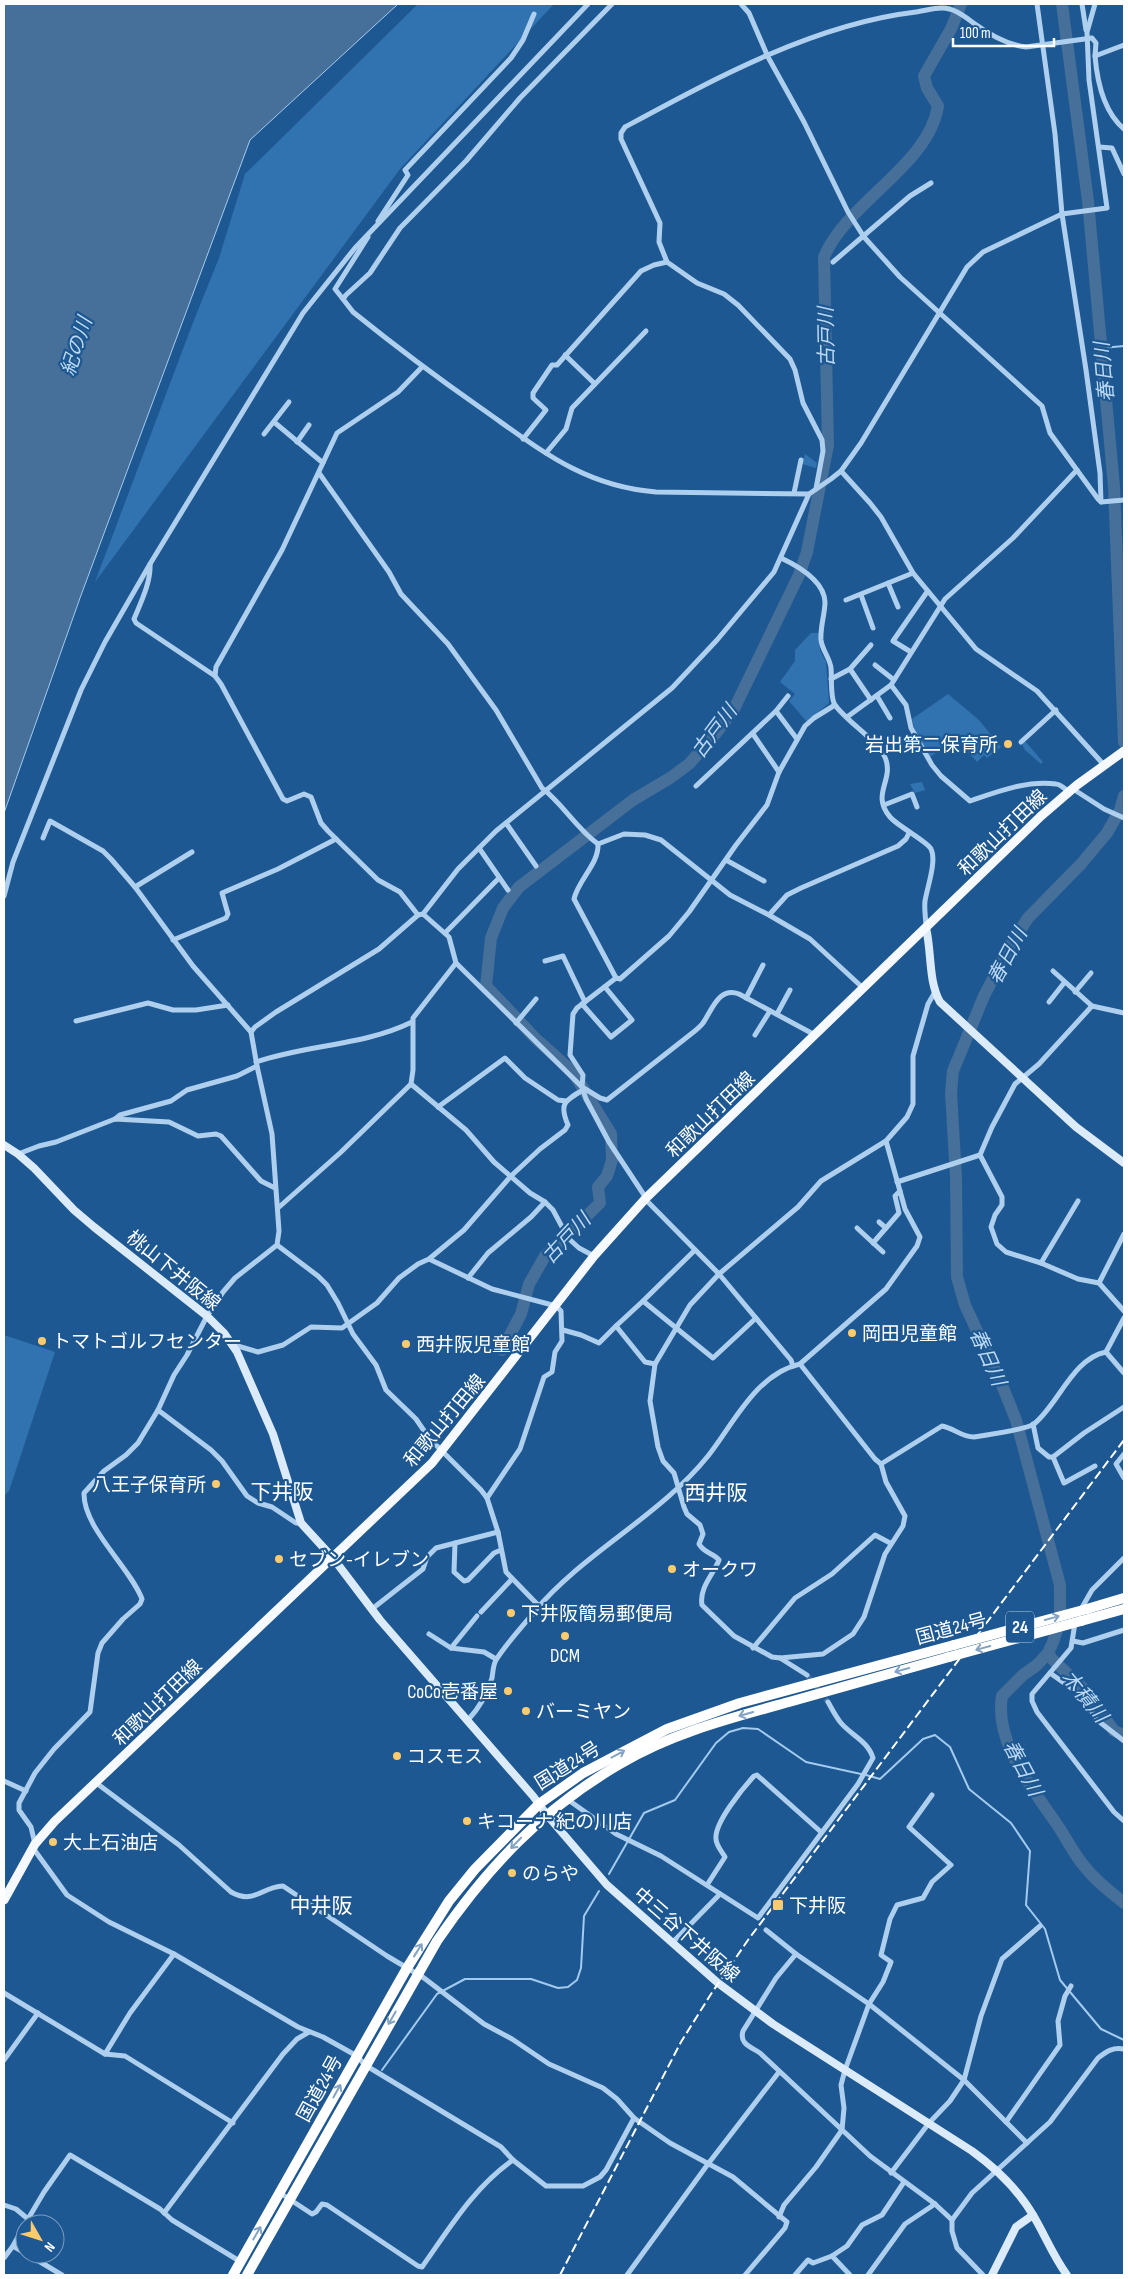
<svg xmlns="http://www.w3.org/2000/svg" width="1128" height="2279" font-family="'Sofia Sans Condensed','Noto Sans JP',sans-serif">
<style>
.green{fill:#3172b0}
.water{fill:#466f99;stroke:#a2cbef}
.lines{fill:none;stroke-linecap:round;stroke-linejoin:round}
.stream{stroke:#a2cbef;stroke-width:2}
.river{stroke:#466f99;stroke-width:12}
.street-tunnel{stroke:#4071a2;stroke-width:5;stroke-dasharray:5 2.5;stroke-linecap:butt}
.street{stroke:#afcfee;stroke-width:5}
.secondary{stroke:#dcebfa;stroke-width:8}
.primary{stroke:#f6faff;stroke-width:9}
.highway{stroke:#fff;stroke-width:10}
.rail{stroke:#fff;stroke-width:2;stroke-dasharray:9 4;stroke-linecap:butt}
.highway-bridge{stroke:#fff;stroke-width:10}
.oneway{stroke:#83a3c3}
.poi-dot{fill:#fdcb6e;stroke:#1e5892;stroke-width:2}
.labels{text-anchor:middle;stroke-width:4.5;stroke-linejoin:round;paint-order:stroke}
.shield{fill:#1e5892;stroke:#bccdde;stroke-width:1}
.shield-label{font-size:18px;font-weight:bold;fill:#fff}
.poi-label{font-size:19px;fill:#fff;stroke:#1e5892;text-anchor:start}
.street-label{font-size:19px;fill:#fff;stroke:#1e5892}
.water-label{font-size:20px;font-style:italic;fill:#bbd9f5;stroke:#1e5892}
.quarter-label{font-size:21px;fill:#fff;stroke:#1e5892}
</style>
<rect width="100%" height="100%" fill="#1e5892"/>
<g class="green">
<polygon points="418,4 554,4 400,169 95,582 194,320 219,258 245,174"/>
<polygon points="805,454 817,463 816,468 802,464"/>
<polygon points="811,633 819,633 820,650 826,662 829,703 807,722 789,701 795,694 780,682 795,661 795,650"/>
<polygon points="948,694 979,720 1001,747 987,758 984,755 977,762 956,739 930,757 914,728 912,719"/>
<polygon points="1025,741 1043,762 1041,764 1025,750 1022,744"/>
<polygon points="922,782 925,790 915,793 910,784"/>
<polygon points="4,1335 55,1352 9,1491 4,1496"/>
</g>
<polygon class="water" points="4,4 398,4 250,140 80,598 4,813"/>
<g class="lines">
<g class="stream">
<polyline points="1102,348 1124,346"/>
<polyline points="866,1775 880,1779 923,1739 935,1735 950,1747 969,1789 1011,1823 1030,1851 1026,1905 1045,1929 1060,1980 1101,2029 1124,2040"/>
<polyline points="609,1874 644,1813 675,1800 716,1743 729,1732 743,1728 758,1729 806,1762 861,1774"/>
<polyline points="382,2070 437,1994 465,1979 531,1979 558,1988 568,1987 577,1980 581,1968 584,1916 599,1891"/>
</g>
<g class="river">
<polyline points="1062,4 1088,201 1114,487 1124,742"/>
<path d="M1124,796L1120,810L1107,833L1081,864L1028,918L1010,946L984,996L953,1071L951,1093L956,1177L957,1277L965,1305L1002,1385L1016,1420L1060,1585V1621L1053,1642L1048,1653L1037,1665L1023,1675L1002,1696C994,1743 1033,1789 1058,1826C1067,1839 1074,1855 1085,1867C1096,1881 1110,1892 1124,1903"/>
<path d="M502,1350L521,1314L529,1284L545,1256L600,1203L598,1187L607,1176L612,1160L611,1134L573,1072L536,1039L486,986L491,938L503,908L519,887L633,800L670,778L689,764L717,732L734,709L799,575L807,552L828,445L824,257C847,202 929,165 938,106L927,88L924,76L951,29L961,4"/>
<polyline points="1048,1653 1052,1659 1085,1690 1114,1731 1124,1735"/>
</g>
<polyline class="street-tunnel" points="807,1675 828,1702"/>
<g class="street">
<path d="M612,4L520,98L466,161L400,228L370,273L346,295L343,299L353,312C394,345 435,376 478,406C537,447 581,486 656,492L809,494L831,479L841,471L861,443L967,267L983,252L1062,214L1107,208L1089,80L1087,32L1095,4"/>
<polyline points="741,4 749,13 768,57 804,122 848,212 864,237 900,277 1042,406 1050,433 1098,499 1101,502 1124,500"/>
<polyline points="1037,4 1055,134 1062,214 1086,370 1100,473 1101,502"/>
<polyline points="1082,4 1086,30"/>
<path d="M1095,56C1097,80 1104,112 1124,129"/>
<polyline points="1099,147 1112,148 1124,174"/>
<polyline points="378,221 408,175 405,170 511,58 523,40 534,14"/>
<polyline points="833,262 910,196 931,183"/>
<polyline points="343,299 335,289 368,237"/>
<polyline points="565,355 595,384"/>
<polyline points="274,422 323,463"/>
<polyline points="264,434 289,402"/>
<polyline points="523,439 546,410 533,398 533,393 552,365 557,365 641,271 654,265 667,262"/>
<polyline points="297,442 309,425"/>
<polyline points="546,453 566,429 572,408 646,331"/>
<polyline points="841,471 870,503 881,517 913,573 976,649 1037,691 1104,765"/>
<path d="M319,473L389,572L401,594L448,644L496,710L542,788C563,804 576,828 598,844L624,834L645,835L661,840L730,895L769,915L810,939L863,988"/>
<path d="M816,489L823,451L822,440L803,403L795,370L790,359L738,305L724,294L697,283L667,262L659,242L660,223L621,139V133L625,127C714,79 814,24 916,12C924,11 933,8 942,8C955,8 965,17 975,24C990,35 1009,45 1026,47L1092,38L1096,43L1095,56L1124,45"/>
<polyline points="794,493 801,460"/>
<path d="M781,558C798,566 824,581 825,602C825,614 820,627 821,640C822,650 830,658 831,668C832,677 830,698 835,705C847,722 881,743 886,760C893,781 871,795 890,817C899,827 928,842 931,849C937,861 927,888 925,901C924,910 926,919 926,928"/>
<path d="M150,564C151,582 141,602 134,619L136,623L215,676L221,684L283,799L287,801L304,794L311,797L321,823L328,831L378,880L400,892L418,915"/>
<polyline points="888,583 898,607"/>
<polyline points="861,595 873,628"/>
<polyline points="846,600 913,573"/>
<polyline points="911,652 893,641 927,592"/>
<polyline points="875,665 894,680"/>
<polyline points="850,669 871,700"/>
<polyline points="215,676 216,667 282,550 337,433 398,392 422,367"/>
<polyline points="831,679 850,669 871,645"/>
<path d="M891,685L906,705L911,728L932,765L941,776L970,801C996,792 1027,780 1056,784C1060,784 1065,789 1069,792"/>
<polyline points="877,696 890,718"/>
<polyline points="776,711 797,739"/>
<polyline points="847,717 891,685 945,599 1013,538 1077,470"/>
<polyline points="753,734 779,772"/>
<polyline points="1021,742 1056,710"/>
<polyline points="696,786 776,711 788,696"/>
<polyline points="1073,789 1104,809 1124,818"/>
<polyline points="884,805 912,794 917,807"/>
<polyline points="506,823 536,866"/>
<path d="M598,844C599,864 578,880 574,899L616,978"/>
<polyline points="479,848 508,890"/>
<polyline points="726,860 764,881"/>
<polyline points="135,887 192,852"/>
<polyline points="4,896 13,862 81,690 105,642 150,564 303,313 355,248 588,4"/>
<path d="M423,914L449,937L456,963L582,1087L600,1098L607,1100L691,1034C695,1031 700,1027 703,1023C712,1010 719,986 739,994L815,1035"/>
<polyline points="769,915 787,895 801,888 898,846 906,839 909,833"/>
<polyline points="445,933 499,878"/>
<polyline points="173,940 226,918 228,914 222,893 278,869 336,839"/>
<polyline points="545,961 563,956 585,1002"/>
<polyline points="456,963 413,1018 413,1070 411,1084 466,1130 494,1162 530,1193 545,1202 553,1210 568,1238 579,1248 594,1256"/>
<polyline points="1053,971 1092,1006"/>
<polyline points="1075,992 1091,973"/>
<polyline points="746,998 763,965"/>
<polyline points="1049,1002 1064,983"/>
<polyline points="582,1004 611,1037 632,1020 605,987"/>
<polyline points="777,1014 790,990"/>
<polyline points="76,1021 148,1003 173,1010 196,1010 228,1005"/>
<polyline points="516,1023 536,999"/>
<polyline points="251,1032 255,1027 276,1012 379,949 418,915 423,914 458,869 496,831 672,688 717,640 774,572 809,494"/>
<polyline points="755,1035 770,1011"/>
<path d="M256,1062C308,1044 363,1046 412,1022"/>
<polyline points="438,1107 505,1058 525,1078 558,1100 566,1101"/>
<polyline points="115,1119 120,1115 171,1101 187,1090 237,1076 257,1066"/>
<polyline points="18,1154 39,1146 56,1142 115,1119 169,1122 198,1136 216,1134 221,1136 261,1181 275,1188"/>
<polyline points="980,1155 1002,1197 1002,1205 995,1215 991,1227 997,1244 1006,1252 1041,1263 1078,1279 1099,1283 1124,1311"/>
<polyline points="897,1182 980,1155 992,1127 1015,1084 1039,1064 1092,1006 1124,1013"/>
<polyline points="646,1198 609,1142 586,1099 582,1087 583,1075 570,1055 573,1014 577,1008 616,978 620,979 669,936 689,912 736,845 767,805 779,772 805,726 814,718 835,705"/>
<polyline points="645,1199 719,1274 791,1360 793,1366"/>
<polyline points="278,1208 340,1153 411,1084"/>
<polyline points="879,1222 886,1228"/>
<polyline points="857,1228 883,1252"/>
<polyline points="873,1243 899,1213 895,1196 900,1191"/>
<polyline points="277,1245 318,1276 327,1285 338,1303 353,1334 376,1365 386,1390 416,1419 429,1438 481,1490 487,1498 498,1532 506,1572 539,1606"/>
<polyline points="429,1259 492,1289 556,1306 561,1311 562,1341 555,1352 552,1372 544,1377 520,1449 487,1498"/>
<polyline points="1041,1263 1078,1201"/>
<polyline points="468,1278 488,1253 531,1217 545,1202"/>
<polyline points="1099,1283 1124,1234"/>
<polyline points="643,1301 695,1250"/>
<polyline points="616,1326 643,1301 713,1358 756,1318"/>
<polyline points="563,1330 581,1335 599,1343 616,1326 645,1362 655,1364"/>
<path d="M231,1344L258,1352L283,1345L311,1327L342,1328L377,1303L399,1278L418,1264L429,1259L464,1230L511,1176L540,1149L565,1130L568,1125C559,1104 564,1101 583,1090"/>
<polyline points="1106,1352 1124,1318"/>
<polyline points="1106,1352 1124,1373"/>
<polyline points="800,1364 886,1289 917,1246 920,1237 905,1209 886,1141"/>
<polyline points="158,1410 211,1450 222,1461 247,1496 258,1503 272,1507 296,1523 301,1523"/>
<polyline points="1033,1424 1038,1448 1049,1457 1053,1457 1084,1433 1124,1407"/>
<polyline points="1124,1454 1116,1464 1124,1478"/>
<polyline points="1053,1457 1064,1483 1095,1466"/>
<path d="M881,1464L942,1426C954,1428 961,1437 974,1437C985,1435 1025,1430 1034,1424C1058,1405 1073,1358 1106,1352"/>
<polyline points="455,1543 454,1572 464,1581 468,1580 494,1553 501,1550"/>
<polyline points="372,1609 423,1569 427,1557 436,1548 498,1532"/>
<polyline points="1080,1611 1092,1590 1124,1558"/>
<polyline points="481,1612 512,1579"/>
<polyline points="477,1616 451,1648 484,1652 496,1659"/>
<polyline points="1075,1623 1071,1648 1032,1694 1032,1701 1037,1712 1114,1812 1124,1821"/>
<polyline points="429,1634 451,1648"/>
<polyline points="1073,1641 1083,1643 1124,1630"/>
<polyline points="753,1648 795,1598 832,1574 875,1535 890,1543"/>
<polyline points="780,1658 807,1675"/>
<polyline points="1050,1673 1081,1695 1097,1720 1124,1741"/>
<path d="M468,1720C480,1707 487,1695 492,1678C493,1672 493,1665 496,1660C505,1645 523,1626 534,1612C584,1552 659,1517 708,1456C734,1423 756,1374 800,1364L875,1459L881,1464L886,1482L905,1516L903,1526L885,1554L864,1617L853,1634L823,1654L780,1658L772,1657L734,1636L702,1605C699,1588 713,1575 719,1560C713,1553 704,1553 699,1544L703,1534L700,1525L687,1514L684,1507L674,1473L663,1461L658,1447L650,1401L655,1364L690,1305L719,1274L798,1207L821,1181L886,1141L907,1117L913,1104V1056L928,1004L935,992"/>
<polyline points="4,1781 26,1791"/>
<path d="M95,1782L179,1845L231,1892C254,1905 261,1887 283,1886L387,1956L424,1978L484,2024L512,2039L549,2064L603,2088L617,2099L634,2118L670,2143L733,2177L787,2222L785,2228L745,2275"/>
<path d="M567,1799L616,1834L661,1856L758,1918L858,1784L873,1758C868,1741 851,1735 841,1723C836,1717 832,1709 828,1702"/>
<path d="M35,1844L31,1827L19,1810V1803L35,1773L54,1749L90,1712L98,1653L102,1643L123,1619L140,1604L142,1599C130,1567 83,1528 84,1493L104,1471L126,1455L138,1443L158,1410L174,1375L187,1355L207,1316L223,1292L235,1278L277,1245L279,1231L272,1134L257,1066L251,1032L193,966L135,887L111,859L103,851L50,821L43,838"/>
<polyline points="33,1848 67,1895 109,1922 174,1954 298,2027 323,2037 357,2056 365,2065 501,2147 513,2160 546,2186 583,2186 600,2177 606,2170 634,2118"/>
<path d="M707,1885L725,1857C722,1852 716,1845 716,1839C714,1823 743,1788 754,1776L757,1775L821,1832"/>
<polyline points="766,1930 796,1954 869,2004 964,2080 1027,2143"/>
<polyline points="672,1943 720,1894"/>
<path d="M796,1954L776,1978L743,2031C739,2044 751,2047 760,2053L870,2156L935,2204L952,2220"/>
<polyline points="4,1993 105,2054 125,2056 233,2123"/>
<polyline points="105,2054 130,2013 174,1954"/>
<polyline points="4,2060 38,2013"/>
<polyline points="1006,2122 1060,2045 1058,2021 1065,1996 1071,1986"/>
<polyline points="891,2173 929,2123 950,2101 964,2080 981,2016 1002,1959 1040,1926"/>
<path d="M280,2193L312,2214L316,2212L322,2204L327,2205L418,2266L422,2267C449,2229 474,2187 513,2160"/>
<polyline points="4,2205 16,2209 28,2219 27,2222"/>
<polyline points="164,2213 283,2054 297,2039 309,2032"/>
<polyline points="779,2217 784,2205 816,2167 842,2130 844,2108 841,2085 845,2070 869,2004 883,1982 891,1962 881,1955 890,1919 897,1905 923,1898 932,1882 951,1865 909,1827 932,1795"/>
<polyline points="28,2219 44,2192 70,2155 160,2209 172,2220 241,2262"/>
<polyline points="25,2224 13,2246 25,2253"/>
<polyline points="27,2254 62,2275"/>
<polyline points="832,2256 850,2275"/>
<polyline points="4,2258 13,2246"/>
<polyline points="627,2275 708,2164 779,2072"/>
<polyline points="795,2275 808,2260 813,2263 832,2256 847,2246 862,2225 882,2215 904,2182"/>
<polyline points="868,2275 905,2224 935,2204"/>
<path d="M983,2275L957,2248L952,2231V2220L972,2193L1050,2122L1098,2058C1107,2051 1113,2047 1124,2049"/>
</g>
<g class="secondary">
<path d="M926,928C932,953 928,980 940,1002L1076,1127L1124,1163"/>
<path d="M4,1145L18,1154L34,1168L74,1210L94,1227L207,1316L224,1333L237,1352L273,1434L301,1523L333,1558L380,1620L533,1796L547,1815L607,1885L718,1983L773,2024L972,2151C997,2169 1017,2188 1033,2215C1045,2235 1053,2256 1067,2275"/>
<polyline points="992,2275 1016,2227 1033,2215"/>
</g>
<polyline class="primary" points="4,1900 35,1844 55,1821 432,1463 594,1256 646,1198 1041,816 1077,785 1124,751"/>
<g class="highway">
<polyline points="1087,1609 1124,1598"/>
<polyline points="1081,1621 1124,1609"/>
<polyline points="233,2275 407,1968 449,1901 475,1869 539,1804 583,1773 667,1729 740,1703 954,1645"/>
<path d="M247,2275L437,1941C487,1868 542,1809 620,1764C672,1733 731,1718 789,1702C843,1687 896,1672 949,1657"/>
</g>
<polyline class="rail" points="560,2275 681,2042 711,1994 748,1940 1124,1440"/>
<g class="highway-bridge">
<polyline points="954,1645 1087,1609"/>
<polyline points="949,1657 1081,1621"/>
</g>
</g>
<defs><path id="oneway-shaft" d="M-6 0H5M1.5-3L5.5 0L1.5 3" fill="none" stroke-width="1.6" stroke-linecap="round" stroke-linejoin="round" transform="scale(1.25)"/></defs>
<g class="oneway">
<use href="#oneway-shaft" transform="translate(1052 1618) rotate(-15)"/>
<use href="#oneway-shaft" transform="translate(983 1648) rotate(165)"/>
<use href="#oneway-shaft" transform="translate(902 1670) rotate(165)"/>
<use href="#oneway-shaft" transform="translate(746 1714) rotate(164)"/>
<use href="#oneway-shaft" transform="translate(618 1754) rotate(-28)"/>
<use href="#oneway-shaft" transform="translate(516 1843) rotate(134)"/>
<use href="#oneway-shaft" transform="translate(418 1950) rotate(-58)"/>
<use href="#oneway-shaft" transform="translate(392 2018) rotate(120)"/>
<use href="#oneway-shaft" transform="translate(337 2091) rotate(-61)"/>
<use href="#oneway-shaft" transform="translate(257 2233) rotate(-60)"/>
</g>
<g class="poi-dot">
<circle cx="1008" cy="744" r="5"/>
<circle cx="852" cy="1333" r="5"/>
<circle cx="42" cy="1341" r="5"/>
<circle cx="406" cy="1344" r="5"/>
<circle cx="216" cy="1484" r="5"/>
<circle cx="279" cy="1559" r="5"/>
<circle cx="672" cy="1569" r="5"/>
<circle cx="511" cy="1613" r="5"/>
<circle cx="565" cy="1636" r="5"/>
<circle cx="508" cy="1691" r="5"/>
<circle cx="526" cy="1711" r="5"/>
<circle cx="397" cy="1756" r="5"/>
<circle cx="467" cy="1821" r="5"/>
<circle cx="53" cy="1842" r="5"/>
<circle cx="512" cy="1873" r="5"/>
<rect x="772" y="1899" width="12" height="12" rx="2.5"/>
</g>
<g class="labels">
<rect class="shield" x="1006" y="1611.5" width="28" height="31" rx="4"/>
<g class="shield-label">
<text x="1020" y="1633">24</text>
</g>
<g class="poi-label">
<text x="998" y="751" text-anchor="end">岩出第二保育所</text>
<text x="862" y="1340">岡田児童館</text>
<text x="52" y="1348">トマトゴルフセンター</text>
<text x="416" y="1351">西井阪児童館</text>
<text x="206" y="1491" text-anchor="end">八王子保育所</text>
<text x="289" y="1566">セブン-イレブン</text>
<text x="682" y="1576">オークワ</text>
<text x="521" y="1620">下井阪簡易郵便局</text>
<text x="565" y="1662" text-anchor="middle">DCM</text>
<text x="498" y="1698" text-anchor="end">CoCo壱番屋</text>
<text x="536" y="1718">バーミヤン</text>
<text x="407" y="1763">コスモス</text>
<text x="477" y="1828">キコーナ 紀の川店</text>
<text x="63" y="1849">大上石油店</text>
<text x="522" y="1880">のらや</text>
<text x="789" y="1912">下井阪</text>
</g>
<g class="street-label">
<text transform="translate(1002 832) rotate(-44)" y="7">和歌山打田線</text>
<text transform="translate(710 1114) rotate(-44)" y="7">和歌山打田線</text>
<text transform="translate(174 1270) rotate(39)" y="7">桃山下井阪線</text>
<text transform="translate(444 1420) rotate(-50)" y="7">和歌山打田線</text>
<text transform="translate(951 1628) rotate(-15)" y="7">国道24号</text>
<text transform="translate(157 1702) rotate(-44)" y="7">和歌山打田線</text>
<text transform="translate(567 1765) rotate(-32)" y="7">国道24号</text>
<text transform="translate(687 1934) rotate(41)" y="7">中三谷下井阪線</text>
<text transform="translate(319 2088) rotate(-61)" y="7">国道24号</text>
</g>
<g class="water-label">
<text transform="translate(826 337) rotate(-91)" y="7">古戸川</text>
<text transform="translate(76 346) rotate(-72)" y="7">紀の川</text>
<text transform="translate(1104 372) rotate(-95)" y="7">春日川</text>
<text transform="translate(714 731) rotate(-53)" y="7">古戸川</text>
<text transform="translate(1007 956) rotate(-62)" y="7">春日川</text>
<text transform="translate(566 1238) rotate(-47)" y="7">古戸川</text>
<text transform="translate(988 1357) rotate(66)" y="7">春日川</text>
<text transform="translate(1085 1696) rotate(51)" y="7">木積川</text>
<text transform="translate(1023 1768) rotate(62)" y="7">春日川</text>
</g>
<g class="quarter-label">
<text x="282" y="1499">下井阪</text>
<text x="716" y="1500">西井阪</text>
<text x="321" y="1913">中井阪</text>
</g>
</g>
<rect width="1128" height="2279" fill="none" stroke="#ffffff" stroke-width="10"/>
<g transform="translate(40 2239) rotate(129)"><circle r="24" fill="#1e5892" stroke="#789bbe"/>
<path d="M0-4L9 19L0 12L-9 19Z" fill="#fdcb6e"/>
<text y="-8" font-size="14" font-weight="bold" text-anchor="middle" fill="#ffffff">N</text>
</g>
<path d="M953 38v8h101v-8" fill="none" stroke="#ffffff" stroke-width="2.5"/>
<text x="960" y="38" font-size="15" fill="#ffffff" stroke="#1e5892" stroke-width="4" paint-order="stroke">100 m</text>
</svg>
